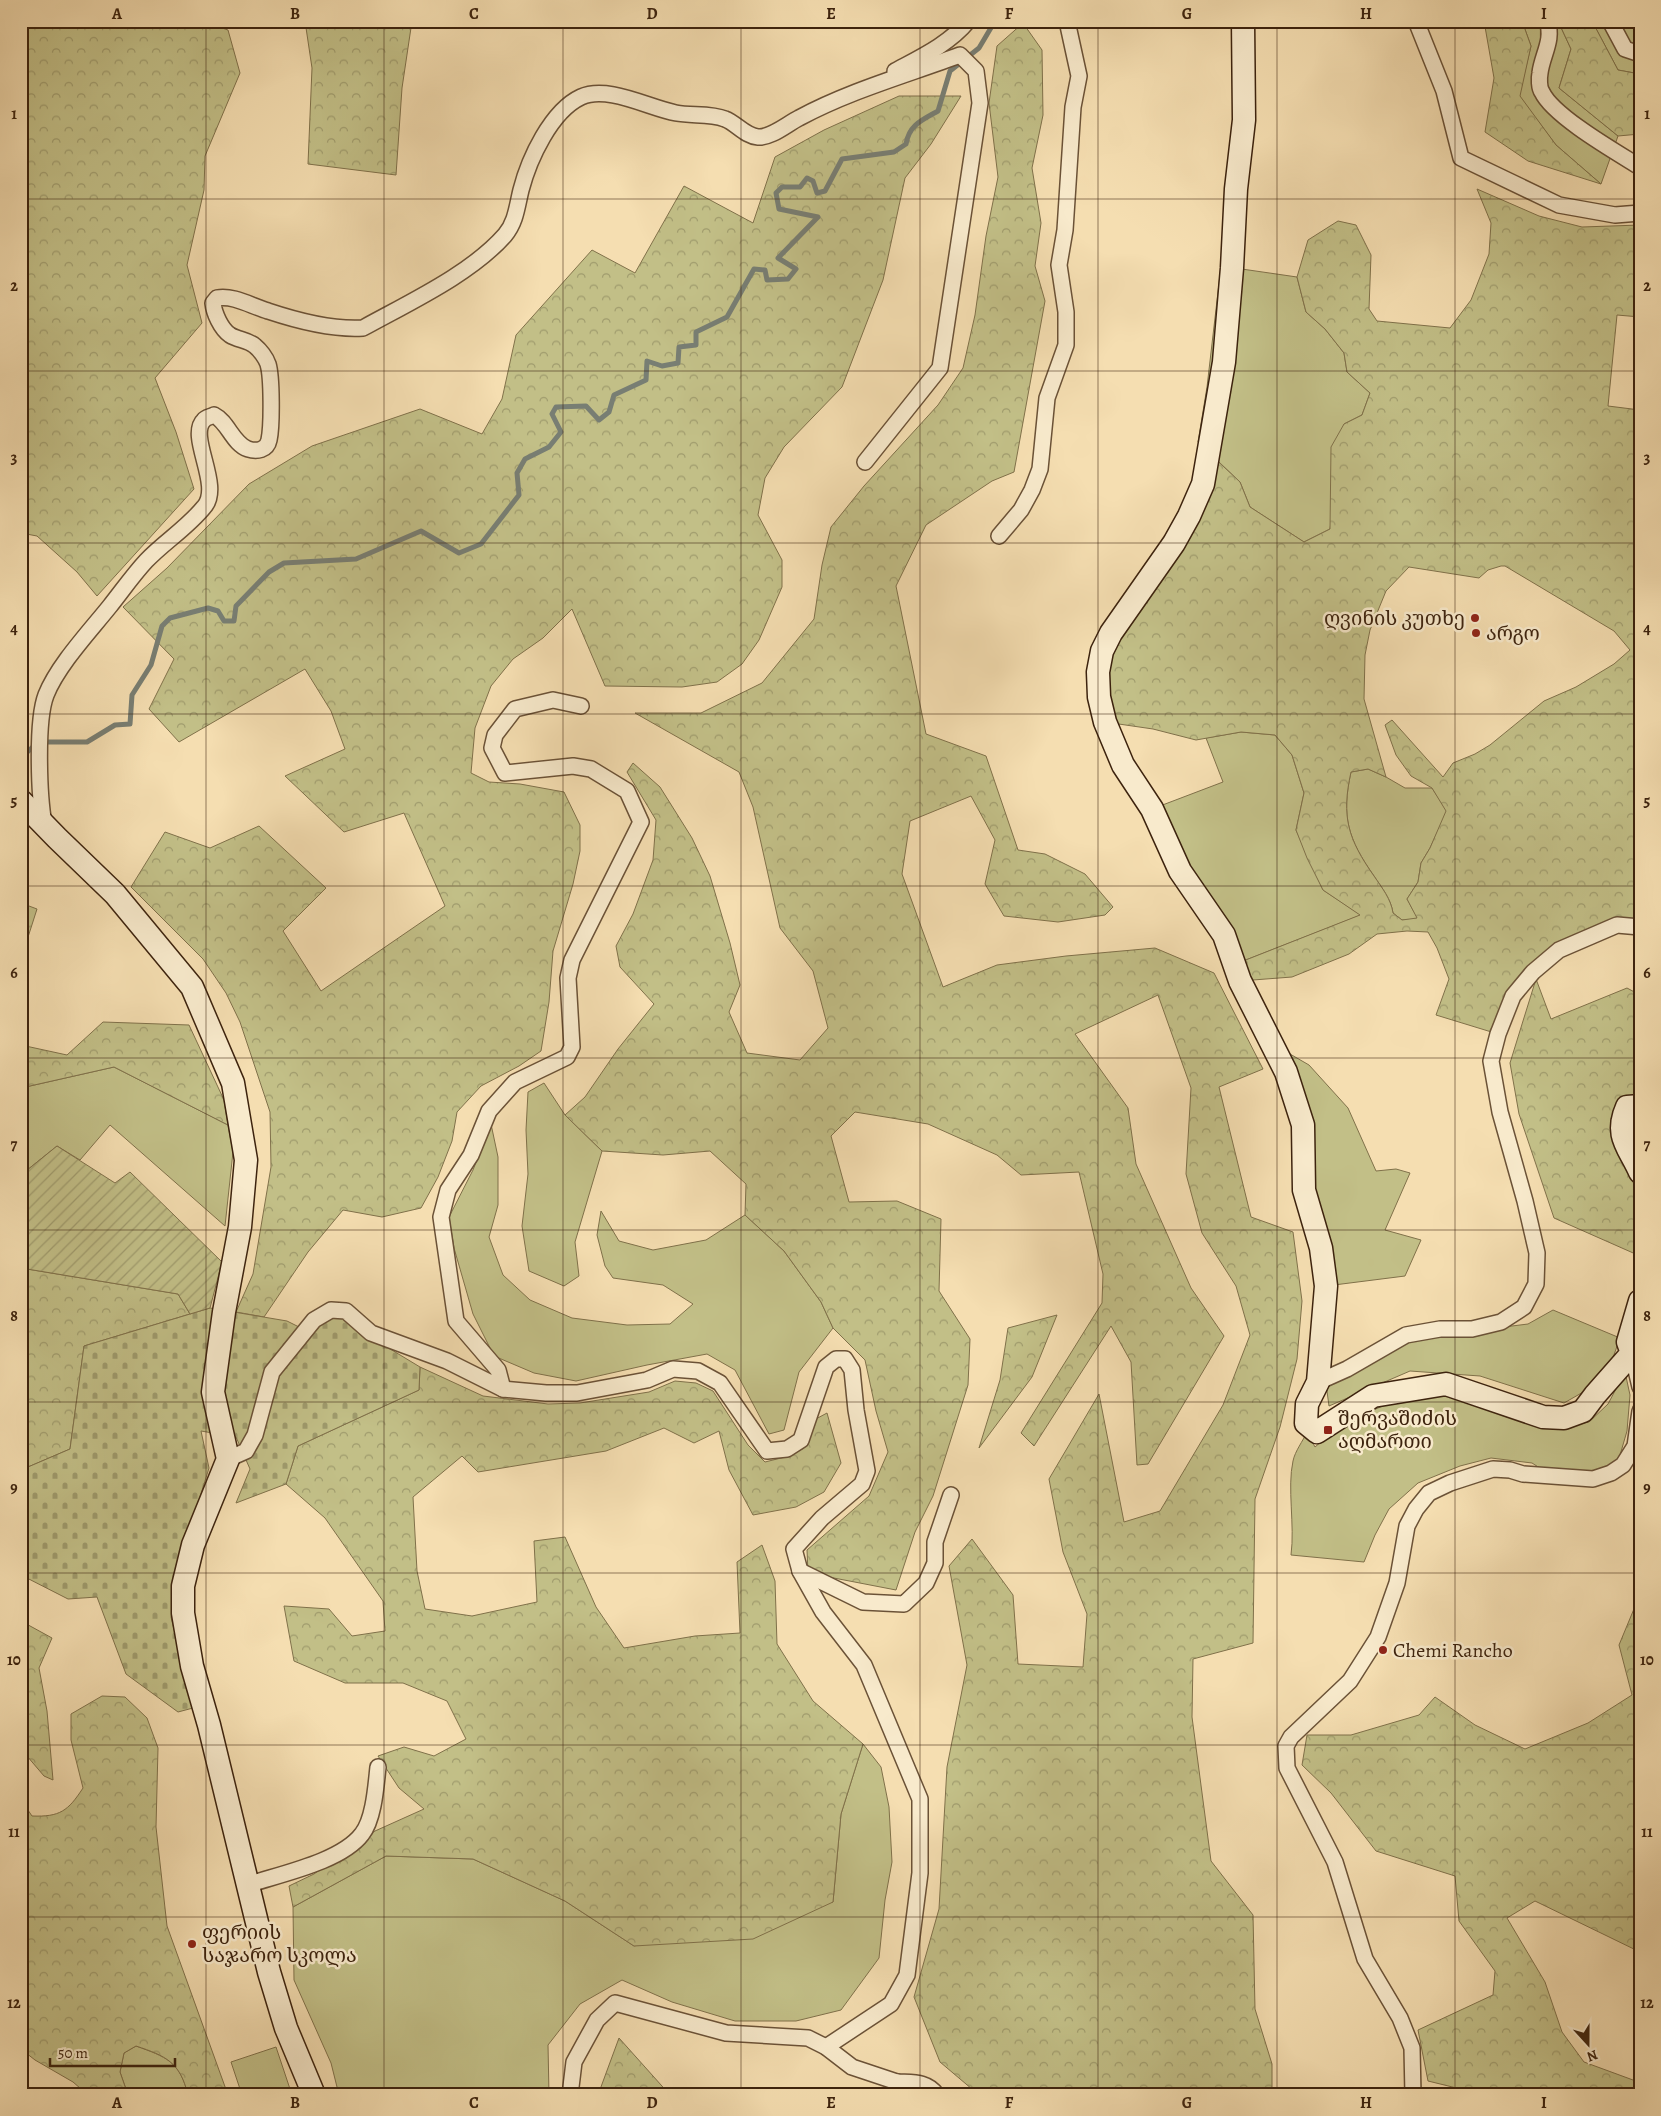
<svg xmlns="http://www.w3.org/2000/svg" width="1661" height="2116" font-family="Alegreya,'Noto Serif Georgian',serif">
<style>
.grass{fill:#c2bf87;stroke:#80714a}
.forest{fill:url(#forest-crowns);stroke:#80714a;fill-rule:evenodd}
.cemetery{fill:url(#cemetery-stones);stroke:#80714a}
.garden{fill:url(#garden-furrows);stroke:#80714a}
.lines{fill:none;stroke-linecap:round;stroke-linejoin:round}
.stream{stroke:#787e73;stroke-width:5}
.street-casing{stroke:#6b5237;stroke-width:18}
.secondary-casing{stroke:#3d230e;stroke-width:25}
.street{stroke:#f8eacc;stroke-width:15}
.secondary{stroke:#f8eacc;stroke-width:22}
.grid{fill:none;stroke:#3d230e;stroke-width:1;stroke-opacity:0.55}
.poi-dot{fill:#8f2418;stroke:#f8eacc;stroke-width:2}
.labels{text-anchor:middle;stroke-width:5;stroke-linejoin:round;paint-order:stroke}
.poi-label{font-size:20px;fill:#3d230e;stroke:#f8eacc;text-anchor:start}
.neatline{fill:none;stroke:#3d230e;stroke-width:2}
.grid-label{font-size:16px;text-anchor:middle;font-weight:bold;fill:#3d230e}
</style>
<defs>
<pattern id="forest-crowns" width="20" height="18" patternUnits="userSpaceOnUse" patternTransform="scale(1.25)"><rect width="20" height="18" fill="#c2bf87"/><path d="M2 6a3 3 0 1 1 6 0M12 15a3 3 0 1 1 6 0" fill="none" stroke="#9f9b6d"/></pattern>
<pattern id="cemetery-stones" width="16" height="16" patternUnits="userSpaceOnUse" patternTransform="scale(1.25)"><rect width="16" height="16" fill="#c2bf87"/><path d="M2 7V4a2 2 0 0 1 4 0v3zM10 15v-3a2 2 0 0 1 4 0v3z" fill="#9f9b6d"/></pattern>
<pattern id="garden-furrows" width="10" height="10" patternUnits="userSpaceOnUse" patternTransform="scale(1.25)"><rect width="10" height="10" fill="#c2bf87"/><path d="M-1 1l2-2M0 10L10 0M9 11l2-2" fill="none" stroke="#9f9b6d"/></pattern>
</defs>
<rect width="100%" height="100%" fill="#f5deb1"/>
<filter id="stains"><feTurbulence type="fractalNoise" baseFrequency=".004" numOctaves="4"/><feColorMatrix values="0 0 0 0 .2 0 0 0 0 .09 0 0 0 0 .02 0 0 0 .5 -.17"/></filter>
<radialGradient id="worn" r=".72"><stop offset=".6" stop-color="#630" stop-opacity="0"/><stop offset="1" stop-color="#630" stop-opacity=".3"/></radialGradient>
<g class="grass">
<polygon points="1522,21 1558,21 1571,49 1559,88 1618,136 1601,184 1556,145 1519,96 1531,46"/>
<polygon points="1592,21 1640,21 1640,74 1618,70"/>
<polygon points="1221,266 1297,277 1306,312 1325,329 1344,353 1347,372 1370,393 1362,415 1344,424 1330,529 1304,542 1250,507 1240,482 1198,442 1207,387"/>
<polygon points="1241,732 1275,735 1292,755 1304,793 1296,830 1323,890 1361,915 1233,965 1152,809 1223,782 1206,738"/>
<path d="M1368,769L1386,777L1405,788H1432L1447,811L1430,848L1421,863L1418,882L1407,899L1418,919L1402,920L1393,913C1391,899 1382,888 1374,876C1348,839 1341,817 1351,772Z"/>
<polygon points="1271,1043 1309,1065 1348,1108 1376,1171 1396,1169 1410,1173 1385,1230 1421,1240 1405,1276 1326,1286 1303,1125"/>
<polygon points="114,1067 228,1125 233,1152 225,1226 110,1125 80,1160 57,1146 21,1175 21,1088"/>
<polygon points="544,1083 565,1115 602,1151 575,1242 579,1276 564,1286 529,1271 522,1226 528,1174 526,1130 528,1092"/>
<polygon points="491,1124 498,1157 498,1205 489,1237 503,1275 530,1300 572,1318 627,1325 670,1324 693,1304 663,1285 613,1278 605,1266 597,1235 601,1211 619,1241 653,1250 706,1240 745,1215 784,1251 821,1302 833,1328 799,1372 784,1430 769,1434 735,1370 707,1354 647,1365 576,1381 534,1373 494,1356 473,1314 454,1248 449,1217 473,1170"/>
<polygon points="1553,1310 1620,1338 1611,1363 1585,1391 1564,1403 1480,1376 1410,1371 1329,1406 1326,1384 1416,1338 1528,1324"/>
<path d="M1625,1372L1630,1395L1627,1431L1618,1462L1593,1474L1554,1477L1532,1463L1491,1458L1460,1466L1418,1483L1389,1509L1375,1535L1364,1562L1291,1555C1295,1525 1287,1488 1293,1461C1295,1451 1303,1441 1307,1432L1315,1447L1342,1424L1387,1404L1445,1392L1556,1428L1589,1422L1608,1404Z"/>
<polygon points="863,1744 881,1767 889,1807 892,1862 885,1900 879,1958 841,2010 796,2021 735,2021 672,2002 622,1980 580,2004 548,2045 549,2095 339,2095 331,2063 294,1980 293,1907 386,1856 473,1859 565,1901 634,1946 833,1902 841,1814"/>
<path d="M136,2046C166,2057 180,2061 188,2095H128L120,2072L124,2053Z"/>
<polygon points="276,2047 292,2095 242,2095 231,2062"/>
</g>
<g class="forest">
<polygon points="25,21 202,21 228,30 240,73 205,156 204,190 187,265 202,323 155,378 176,432 194,489 97,596 77,572 37,536 21,533 21,64 25,53"/>
<polygon points="305,21 412,21 402,88 396,175 308,164 312,68"/>
<polygon points="1484,21 1522,21 1531,46 1520,96 1556,145 1601,184 1528,161 1485,132 1494,78"/>
<polygon points="1558,21 1592,21 1618,70 1640,74 1640,134 1618,136 1559,88 1571,49"/>
<polygon points="1023,23 1042,50 1043,115 1032,168 1041,223 1035,266 1045,301 1014,472 992,481 926,525 896,586 926,734 986,756 1018,850 1045,854 1085,874 1113,907 1105,915 1058,922 1004,916 985,884 995,840 971,796 910,821 902,874 943,987 997,965 1066,956 1155,948 1214,973 1263,1069 1219,1087 1251,1217 1293,1232 1302,1301 1297,1359 1280,1427 1255,1499 1253,1643 1193,1659 1192,1717 1211,1861 1253,1915 1255,2009 1272,2064 1272,2095 979,2095 940,2062 914,1997 939,1909 947,1767 967,1665 949,1566 972,1539 1013,1595 1018,1664 1083,1667 1087,1614 1063,1552 1049,1479 1099,1394 1124,1522 1160,1511 1223,1405 1250,1335 1236,1286 1202,1233 1186,1174 1191,1088 1158,995 1075,1034 1128,1108 1136,1164 1191,1288 1224,1336 1148,1464 1137,1465 1131,1362 1111,1326 1034,1446 1021,1433 1102,1303 1103,1274 1079,1172 1021,1175 997,1155 928,1124 855,1112 831,1136 849,1202 897,1201 941,1219 939,1291 970,1339 968,1385 933,1496 915,1532 896,1590 808,1573 807,1550 869,1496 888,1452 876,1411 865,1360 833,1328 821,1302 784,1251 745,1215 746,1184 710,1151 663,1155 602,1151 565,1115 585,1097 618,1049 654,1004 620,967 616,946 633,914 653,860 656,820 627,772 633,763 660,787 692,838 710,876 730,943 740,985 729,1012 747,1053 800,1060 828,1028 813,971 780,928 753,807 739,772 635,713 701,713 762,683 814,619 822,565 831,527 864,486 938,405 963,368 975,315 986,236 998,177 989,103 997,46"/>
<polygon points="899,96 961,96 931,144 905,178 883,280 842,387 784,447 765,478 758,515 782,560 782,587 759,640 742,664 717,682 682,687 605,686 572,609 543,638 513,659 491,686 475,728 471,773 489,782 520,784 564,792 580,825 580,851 573,884 553,951 549,1002 541,1051 519,1066 481,1086 457,1112 452,1141 438,1177 421,1208 382,1217 343,1210 308,1252 264,1317 236,1312 253,1274 271,1167 270,1112 240,1022 226,993 203,959 131,887 165,832 210,848 259,826 326,888 283,931 321,991 445,906 404,813 344,832 285,776 345,749 331,711 305,669 179,742 149,709 174,659 123,607 167,568 249,484 312,446 420,409 482,434 502,399 516,335 592,250 635,273 684,186 753,223 775,157 824,130"/>
<path d="M1477,189L1539,216L1582,227L1640,225V317L1617,315L1608,406L1640,410V927L1617,925L1533,972L1498,1034L1436,1015L1449,979L1437,948L1428,932L1407,931L1377,934L1349,954L1292,977L1240,981L1233,965L1360,915L1323,890L1307,858L1296,830L1304,793L1292,755L1275,735L1241,732L1196,740L1153,729L1105,722L1102,651L1155,570L1209,453L1240,482L1250,507L1304,542L1330,529L1331,447L1344,424L1362,415L1370,393L1347,372L1344,353L1325,329L1306,312L1297,277L1308,240L1338,221L1356,225L1371,255L1369,309L1377,321L1450,328L1471,300L1489,254L1491,223ZM1501,566H1505L1614,631L1630,650L1614,664L1576,687L1544,701L1490,745L1475,754L1453,763L1443,777L1392,720L1385,725L1396,755L1411,776L1432,788L1446,811L1430,848L1421,863L1418,882L1407,899L1417,918L1402,920L1393,913C1391,899 1382,888 1374,876C1348,839 1341,817 1351,772L1368,769L1386,777L1364,699L1365,655L1370,630L1386,591L1409,567L1479,578L1488,570Z"/>
<polygon points="21,903 37,909 21,959"/>
<polygon points="1536,979 1551,1019 1627,988 1640,995 1640,1099 1625,1103 1611,1118 1617,1146 1630,1172 1640,1204 1640,1256 1554,1218 1519,1114 1510,1063"/>
<polygon points="103,1022 189,1025 224,1100 228,1125 114,1067 21,1088 21,1045 67,1055"/>
<polygon points="21,1268 178,1294 190,1314 84,1346 70,1449 21,1470"/>
<polygon points="1057,1315 1032,1377 979,1448 1000,1380 1008,1328"/>
<polygon points="420,1367 483,1396 548,1404 580,1403 649,1392 675,1381 696,1383 713,1391 748,1445 765,1462 789,1456 804,1448 814,1420 827,1413 841,1463 824,1492 796,1507 753,1515 729,1470 719,1431 694,1443 664,1428 606,1451 478,1472 462,1456 413,1497 417,1571 425,1609 472,1616 537,1602 534,1541 565,1537 596,1607 624,1648 695,1636 740,1633 737,1562 762,1545 775,1581 777,1644 813,1701 863,1744 841,1814 833,1902 753,1939 634,1946 565,1901 473,1859 386,1856 293,1907 289,1886 314,1874 375,1831 424,1809 399,1788 378,1756 404,1747 434,1756 466,1739 447,1701 403,1683 345,1683 294,1661 284,1606 329,1609 352,1636 385,1631 383,1601 325,1518 286,1484 298,1446 419,1390"/>
<polygon points="1640,1603 1640,1952 1535,1901 1507,1918 1545,1982 1562,2032 1584,2062 1633,2080 1640,2087 1640,2095 1485,2095 1428,2081 1418,2030 1493,1995 1495,1971 1459,1921 1455,1876 1376,1851 1331,1793 1302,1765 1307,1735 1351,1735 1419,1715 1435,1697 1475,1725 1525,1749 1588,1723 1632,1695 1619,1645 1636,1604"/>
<polygon points="21,1621 52,1638 39,1668 47,1711 53,1780 44,1776 21,1749"/>
<path d="M102,1696L125,1697L147,1718L158,1748L156,1827L167,1926L228,2095H188C180,2062 166,2056 136,2046L124,2053L120,2072L128,2095H88L73,2082L35,2060L21,2049V1800L32,1816C60,1817 68,1811 83,1788L71,1740V1714Z"/>
<polygon points="619,2038 670,2095 598,2095"/>
</g>
<polygon class="cemetery" points="210,1308 287,1321 305,1330 326,1314 339,1316 362,1332 420,1367 419,1390 298,1446 286,1484 236,1503 250,1469 236,1437 201,1431 209,1468 182,1555 171,1617 193,1708 178,1712 126,1674 97,1597 68,1599 21,1575 21,1470 70,1449 84,1346"/>
<polygon class="garden" points="57,1146 115,1183 130,1172 222,1262 210,1308 190,1314 178,1294 21,1268 21,1175"/>
<g class="lines">
<path class="stream" d="M21,758L38,742H87L115,725L130,724L132,695L151,665L162,626L170,618L208,608L218,611L224,621H234L236,606L269,572L284,563L356,559L421,531L459,553L481,544L519,495L517,473L525,459L549,447L561,432L552,414L556,407L586,406L599,420L609,412L614,395L646,380L647,361L662,366L678,363L679,347L696,345V332L727,317L754,269L765,270L767,280L788,279L796,269L778,258L818,217L779,209L776,193L782,187H800L807,178L813,181L817,193L825,191L842,159L894,152L906,144C909,125 922,120 938,111L950,71L979,48L995,21"/>
<defs>
<g id="street">
<polyline points="1416,21 1444,91 1461,158 1559,205 1615,215 1640,213"/>
<path d="M1547,21C1554,40 1542,55 1540,73C1539,78 1539,88 1542,92C1553,116 1616,152 1640,167"/>
<polyline points="1610,21 1625,49 1640,54"/>
<path d="M895,71C921,57 949,44 968,21"/>
<polyline points="999,536 1021,510 1032,490 1040,469 1047,398 1066,345 1066,312 1059,265 1065,230 1073,107 1079,76 1067,21"/>
<path d="M44,824C39,796 36,721 46,695C58,665 90,631 110,606C122,591 133,575 146,561C164,542 187,528 204,507C223,486 187,436 204,420C206,417 211,417 214,415C228,422 233,444 248,449C257,452 267,450 269,440C272,426 272,377 268,364C266,358 260,350 255,346C248,340 238,340 230,335C221,329 214,313 213,303L217,298C234,295 251,306 268,311C298,321 332,330 363,328C408,303 471,274 505,235C516,222 517,206 521,190C529,159 551,111 581,97C608,85 649,108 676,113C691,116 711,113 725,119C736,123 745,136 758,137C771,138 787,124 799,118C849,91 906,75 960,55L976,71L980,103L940,368L865,462"/>
<polyline points="1632,1353 1640,1387"/>
<polyline points="1318,1382 1347,1369 1406,1335 1440,1329 1472,1329 1501,1322 1524,1307 1536,1284 1537,1253 1525,1201 1500,1112 1491,1061 1498,1034 1513,996 1533,972 1559,950 1617,925 1640,927"/>
<polyline points="503,1389 498,1370 456,1321 441,1217 448,1190 471,1155 489,1111 515,1082 567,1057 572,1047 568,978 572,960 641,822 627,791 591,769 573,766 505,773 492,748 495,735 515,709 553,700 581,706"/>
<polyline points="228,1459 246,1451 255,1435 272,1372 314,1320 331,1310 346,1311 371,1333 447,1361 503,1389 546,1393 577,1393 647,1380 673,1369 698,1371 720,1383 767,1451 787,1449 801,1440 826,1367 836,1359 845,1359 852,1370 856,1410 867,1471 862,1484 822,1518 794,1549 800,1571 823,1612 864,1665 920,1799 920,1873 907,1975 891,2004 826,2047"/>
<polyline points="800,1571 863,1602 904,1604 926,1583 935,1563 935,1542 951,1495"/>
<path d="M247,1885C280,1874 341,1862 362,1834C374,1819 376,1785 378,1767"/>
<path d="M897,2082C913,2083 927,2081 937,2095"/>
<polyline points="570,2095 574,2062 597,2020 615,2003 726,2033 808,2038 826,2047 852,2067 897,2082 902,2095"/>
<polyline points="1413,2095 1412,2048 1400,2018 1365,1959 1335,1862 1287,1768 1286,1746 1291,1737 1350,1681 1378,1637 1397,1583 1407,1526 1416,1509 1429,1493 1450,1483 1493,1469 1510,1470 1523,1474 1593,1479 1611,1473 1623,1465 1635,1446 1640,1411"/>
</g>
<g id="secondary">
<polyline points="1243,21 1244,120 1236,189 1232,268 1224,362 1203,484 1189,516 1174,543 1111,633 1102,651 1098,672 1099,697 1105,722 1123,765 1152,809 1180,871 1224,935 1240,981 1286,1072 1303,1125 1304,1190 1321,1248 1326,1286 1318,1382 1307,1404 1306,1423 1317,1432 1373,1396 1446,1384 1543,1417 1564,1418 1583,1411 1595,1395 1632,1353 1628,1342 1640,1301"/>
<polyline points="21,801 57,838 115,894 192,987 233,1083 246,1160 240,1227 224,1312 213,1392 228,1459 193,1545 183,1586 183,1613 192,1666 209,1725 269,1972 286,2028 314,2095"/>
<path d="M1640,1106L1627,1107C1614,1136 1629,1147 1640,1172"/>
</g>
</defs>
<use href="#street" class="street-casing"/>
<use href="#secondary" class="secondary-casing"/>
<use href="#street" class="street"/>
<use href="#secondary" class="secondary"/>
</g>
<path class="grid" d="M206,21V2095M384,21V2095M563,21V2095M741,21V2095M920,21V2095M1098,21V2095M1277,21V2095M1455,21V2095M21,199H1640M21,371H1640M21,543H1640M21,714H1640M21,886H1640M21,1058H1640M21,1230H1640M21,1402H1640M21,1573H1640M21,1745H1640M21,1917H1640"/>
<g class="poi-dot">
<circle cx="1475" cy="618" r="5"/>
<circle cx="1476" cy="633" r="5"/>
<rect x="1323" y="1425" width="10" height="10" rx="2.5"/>
<circle cx="1383" cy="1650" r="5"/>
<circle cx="192" cy="1944" r="5"/>
</g>
<g class="labels">
<g class="poi-label">
<text x="1465" y="625" text-anchor="end">ღვინის კუთხე</text>
<text x="1486" y="640">არგო</text>
<text x="1338" y="1425">შერვაშიძის<tspan x="1338" dy="23">აღმართი</tspan></text>
<text x="1393" y="1657">Chemi Rancho</text>
<text x="202" y="1939">ფერიის<tspan x="202" dy="23">საჯარო სკოლა</tspan></text>
</g>
</g>
<rect width="1661" height="2116" fill="none" stroke="#f5deb1" stroke-width="55"/>
<g transform="translate(1588 2044) rotate(159)" stroke="#f8eacc" stroke-width="4" paint-order="stroke">
<path d="M0-4L9 19L0 12L-9 19Z" fill="#3d230e"/>
<text y="-8" font-size="14" font-weight="bold" text-anchor="middle" fill="#3d230e">N</text>
</g>
<path d="M50 2058v8h125v-8" fill="none" stroke="#3d230e" stroke-width="2.5"/>
<text x="58" y="2058" font-size="15" fill="#3d230e" stroke="#f8eacc" stroke-width="4" paint-order="stroke">50 m</text>
<rect x="28" y="28" width="1606" height="2060" class="neatline"/>
<g class="grid-label">
<text x="117" y="19">A</text>
<text x="295" y="19">B</text>
<text x="474" y="19">C</text>
<text x="652" y="19">D</text>
<text x="831" y="19">E</text>
<text x="1009" y="19">F</text>
<text x="1187" y="19">G</text>
<text x="1366" y="19">H</text>
<text x="1544" y="19">I</text>
<text x="14" y="119">1</text>
<text x="1647" y="119">1</text>
<text x="14" y="291">2</text>
<text x="1647" y="291">2</text>
<text x="14" y="463">3</text>
<text x="1647" y="463">3</text>
<text x="14" y="634">4</text>
<text x="1647" y="634">4</text>
<text x="14" y="806">5</text>
<text x="1647" y="806">5</text>
<text x="14" y="978">6</text>
<text x="1647" y="978">6</text>
<text x="14" y="1150">7</text>
<text x="1647" y="1150">7</text>
<text x="14" y="1321">8</text>
<text x="1647" y="1321">8</text>
<text x="14" y="1493">9</text>
<text x="1647" y="1493">9</text>
<text x="14" y="1665">10</text>
<text x="1647" y="1665">10</text>
<text x="14" y="1837">11</text>
<text x="1647" y="1837">11</text>
<text x="14" y="2008">12</text>
<text x="1647" y="2008">12</text>
<text x="117" y="2108">A</text>
<text x="295" y="2108">B</text>
<text x="474" y="2108">C</text>
<text x="652" y="2108">D</text>
<text x="831" y="2108">E</text>
<text x="1009" y="2108">F</text>
<text x="1187" y="2108">G</text>
<text x="1366" y="2108">H</text>
<text x="1544" y="2108">I</text>
</g>
<rect width="100%" height="100%" filter="url(#stains)"/>
<rect width="100%" height="100%" fill="url(#worn)"/>
</svg>
